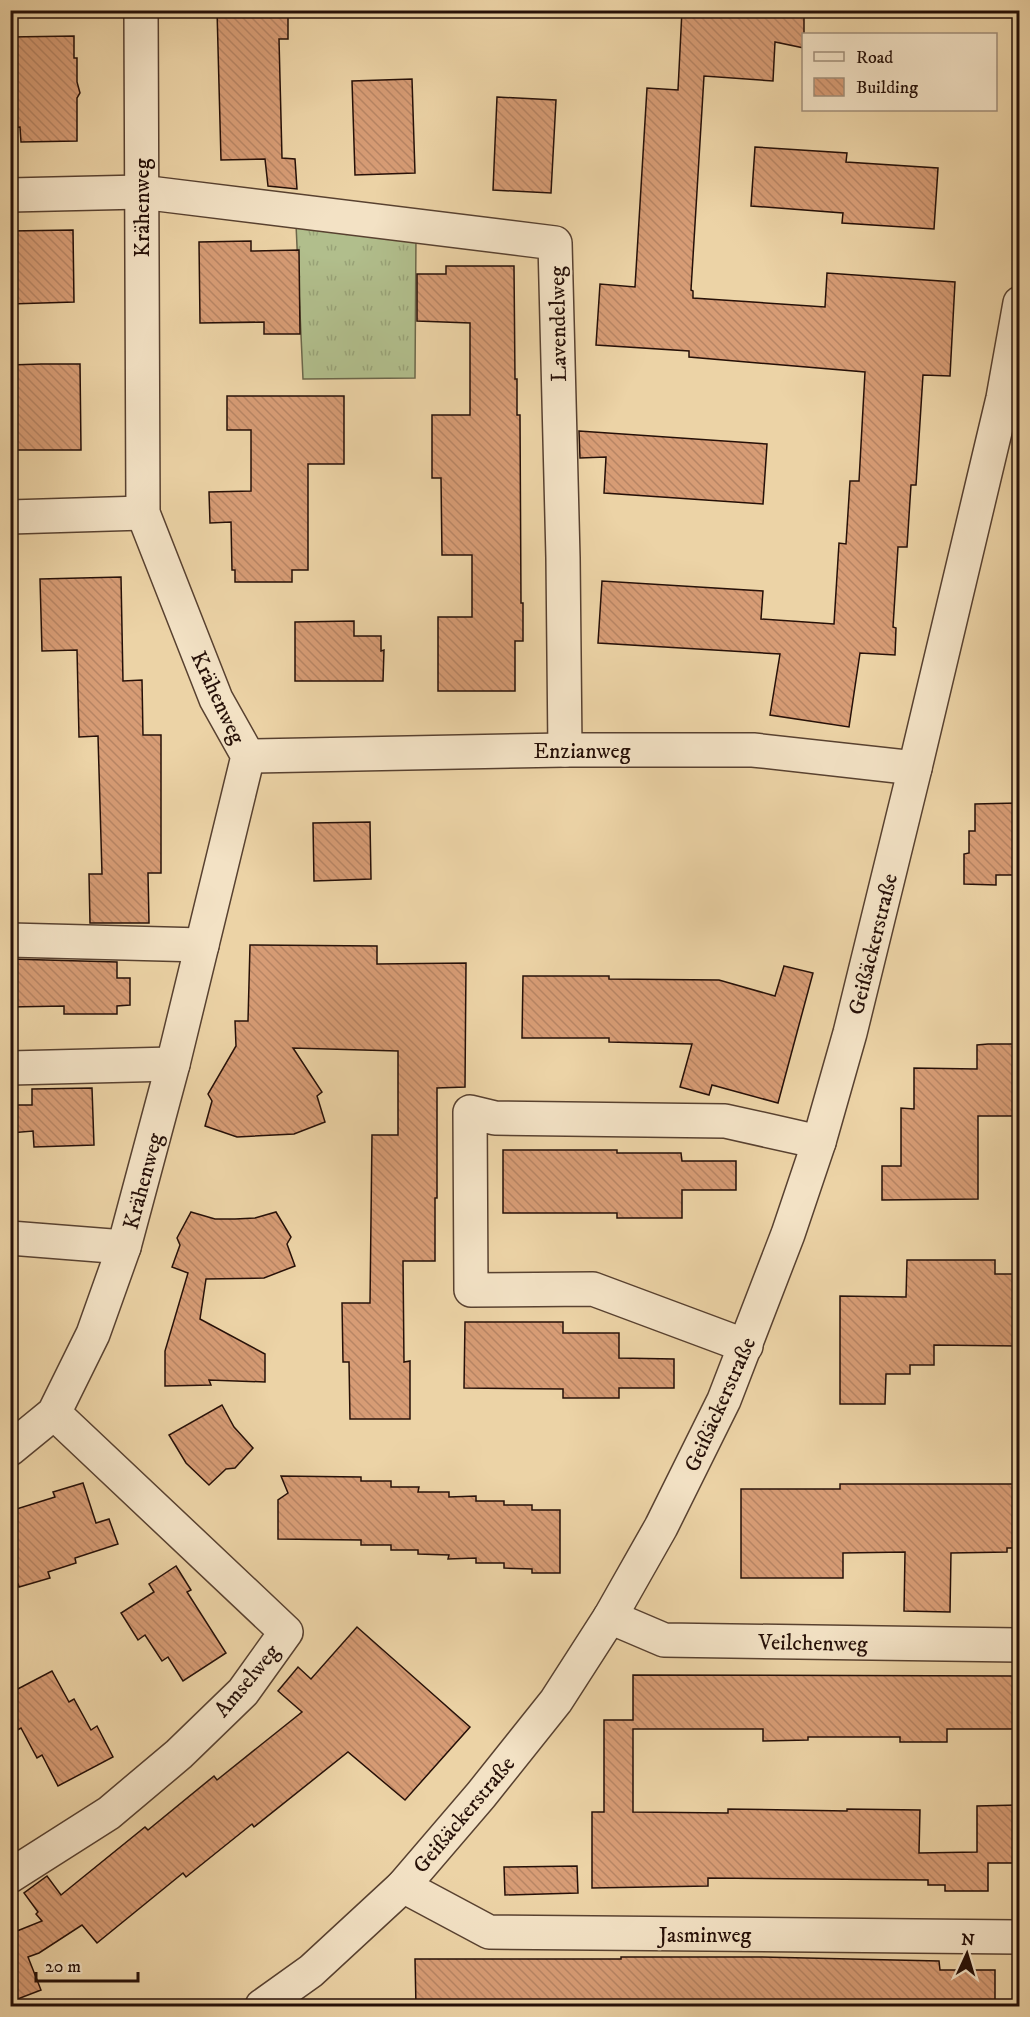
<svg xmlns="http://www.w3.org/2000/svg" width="1030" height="2017" font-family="'IM FELL DW Pica',serif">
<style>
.grass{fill:url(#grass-tufts);stroke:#6c674a;stroke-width:1.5}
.building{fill:url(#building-back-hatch);stroke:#261008;stroke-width:1.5}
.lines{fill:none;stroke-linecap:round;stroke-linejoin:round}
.minor-casing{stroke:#584130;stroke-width:36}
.minor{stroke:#f3e2c5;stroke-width:33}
.labels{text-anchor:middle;stroke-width:4.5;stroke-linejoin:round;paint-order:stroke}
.street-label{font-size:22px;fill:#261008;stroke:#f3e2c5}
</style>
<defs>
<pattern id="grass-tufts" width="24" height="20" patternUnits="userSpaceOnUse" patternTransform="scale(1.5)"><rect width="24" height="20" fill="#b1be8c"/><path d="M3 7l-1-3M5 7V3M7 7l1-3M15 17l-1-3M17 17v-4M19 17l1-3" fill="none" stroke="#98a277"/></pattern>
<pattern id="building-back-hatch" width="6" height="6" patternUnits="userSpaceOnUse" patternTransform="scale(1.5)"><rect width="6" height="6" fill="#d79c75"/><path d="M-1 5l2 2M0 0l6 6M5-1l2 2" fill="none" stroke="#b88564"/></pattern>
</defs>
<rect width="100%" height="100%" fill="#ecd3a6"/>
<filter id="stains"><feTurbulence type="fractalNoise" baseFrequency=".00333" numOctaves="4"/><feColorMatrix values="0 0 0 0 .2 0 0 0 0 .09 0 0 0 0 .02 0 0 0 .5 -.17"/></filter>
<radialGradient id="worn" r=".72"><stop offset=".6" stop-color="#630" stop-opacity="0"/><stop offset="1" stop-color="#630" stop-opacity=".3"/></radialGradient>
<polygon class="grass" points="296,224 416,236 415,378 303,379"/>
<g class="building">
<polygon points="217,10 288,10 288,39 279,39 282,158 295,159 297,189 268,186 265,159 221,160"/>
<polygon points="682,10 804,10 804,48 775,42 773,81 704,76 691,290 693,291 693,298 825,307 827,273 955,282 950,376 923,375 916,485 911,485 907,547 898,547 893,627 896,628 895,655 860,653 849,727 770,715 780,654 598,643 602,581 763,591 761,619 834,624 839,543 846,544 850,481 859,481 865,372 689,357 689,351 596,345 600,284 635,287 647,88 678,90"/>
<polygon points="74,36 74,58 77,58 77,82 80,93 77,98 77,141 21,142 20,127 10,128 10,37"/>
<polygon points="412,79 415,173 355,175 352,81"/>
<polygon points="497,97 556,100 551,193 493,190"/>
<polygon points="755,147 847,153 846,162 938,168 934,229 842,223 843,213 751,206"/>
<polygon points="73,230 74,302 10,304 10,231"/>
<polygon points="251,241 251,251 299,250 300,334 264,334 264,322 200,323 199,242"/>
<polygon points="446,266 514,266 515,379 517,379 517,415 520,415 521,603 523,603 523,641 515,641 515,691 438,691 438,617 472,617 472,555 442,555 441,478 432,478 432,415 470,415 470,323 417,321 417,274 446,274"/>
<polygon points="41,364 80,364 81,450 10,450 10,365"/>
<polygon points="227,396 344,396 344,464 308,464 308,570 292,570 292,582 235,582 235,570 232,570 231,522 210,523 209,492 251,491 251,430 227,430"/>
<polygon points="579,431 767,444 763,504 604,493 606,457 580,458"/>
<polygon points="121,577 123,681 142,680 143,735 161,735 161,873 148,873 149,923 90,923 89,874 102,874 98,736 79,737 77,650 42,651 40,579"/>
<polygon points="354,621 354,636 381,636 381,651 384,650 383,681 295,681 295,622"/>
<polygon points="1020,803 1019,875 996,875 996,885 964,884 964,854 969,853 969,831 975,831 975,804"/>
<polygon points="370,822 371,879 314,881 313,823"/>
<polygon points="250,945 377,946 377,964 466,963 465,1087 437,1088 437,1198 435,1198 435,1261 403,1261 404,1362 410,1361 410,1419 350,1419 349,1362 343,1362 342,1303 370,1303 372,1135 398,1135 398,1051 293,1048 322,1092 317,1096 325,1122 294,1134 237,1137 205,1126 212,1101 208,1094 236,1046 235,1021 248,1021"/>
<polygon points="10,959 117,962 117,978 130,978 130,1005 117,1006 117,1014 64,1014 64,1006 10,1007"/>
<polygon points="784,966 813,973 778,1103 712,1085 709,1095 680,1087 692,1044 609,1042 609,1038 522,1038 523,976 609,976 609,979 719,980 775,996"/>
<polygon points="988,1044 1020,1044 1020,1116 978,1116 978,1199 882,1200 882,1166 901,1166 901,1108 914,1109 914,1068 977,1069 977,1045"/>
<polygon points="92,1088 94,1145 34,1147 33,1131 10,1133 10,1105 32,1105 32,1089"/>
<polygon points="503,1150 617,1150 617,1153 681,1153 682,1161 736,1161 736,1190 682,1190 682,1218 617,1218 617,1213 503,1213"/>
<polygon points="191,1212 215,1219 235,1219 255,1218 276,1212 291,1237 287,1244 295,1266 264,1278 206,1279 200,1319 265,1354 265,1382 209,1380 211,1385 165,1386 165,1351 188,1273 172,1267 180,1245 177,1238"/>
<polygon points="907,1260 995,1260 995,1274 1020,1274 1020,1346 934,1345 934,1365 910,1365 910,1374 886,1374 885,1404 840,1404 840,1296 906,1297"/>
<polygon points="465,1322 563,1322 563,1333 619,1333 619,1358 674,1359 674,1388 619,1388 619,1398 563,1398 563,1389 464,1388"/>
<polygon points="222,1405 234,1427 253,1448 235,1468 226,1469 209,1485 186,1463 169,1435"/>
<polygon points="281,1476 361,1477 361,1481 391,1481 391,1487 419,1487 418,1492 449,1492 449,1497 476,1496 476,1501 504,1501 504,1505 532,1505 532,1510 560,1510 560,1573 532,1573 532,1569 504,1568 504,1563 476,1563 476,1558 448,1559 449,1555 418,1554 418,1550 391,1550 391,1545 361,1545 361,1540 278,1539 278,1500 288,1493"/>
<polygon points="83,1483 96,1523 109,1519 118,1544 75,1558 76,1563 48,1572 50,1578 19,1587 18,1584 10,1586 10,1511 55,1497 53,1492"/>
<polygon points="840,1484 1020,1484 1020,1548 1007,1548 1007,1552 951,1553 950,1612 904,1611 905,1552 843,1553 843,1578 741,1578 741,1489 840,1489"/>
<polygon points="176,1566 191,1590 187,1592 226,1653 183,1681 168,1657 162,1661 145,1635 138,1640 121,1613 154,1592 149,1584"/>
<polygon points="357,1627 470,1727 405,1800 348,1752 254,1827 252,1824 186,1877 183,1873 97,1943 82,1925 39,1953 28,1957 41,1990 10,2002 10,1918 17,1931 42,1921 36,1914 38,1912 24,1893 47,1876 61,1895 145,1827 148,1830 214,1776 217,1780 302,1712 278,1691 298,1667 311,1679"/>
<polygon points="52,1671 69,1702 74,1699 91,1730 97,1726 113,1757 58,1786 42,1755 37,1758 21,1728 10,1734 10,1693"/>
<polygon points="633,1675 1020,1676 1020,1729 947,1729 947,1742 900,1742 900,1737 808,1737 808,1740 763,1741 763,1729 633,1729 633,1812 728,1813 728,1809 847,1811 847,1809 920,1810 919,1853 977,1852 977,1806 1020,1805 1020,1863 988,1863 988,1891 945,1891 945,1885 928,1885 928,1880 708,1878 708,1886 592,1888 592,1812 604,1812 604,1720 633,1720"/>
<polygon points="577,1866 578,1893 505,1895 504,1867"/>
<polygon points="621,1957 759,1957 939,1961 940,1970 995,1970 995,2007 416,2007 415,1959 621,1959"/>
</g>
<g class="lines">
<defs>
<g id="minor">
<polyline points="10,195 141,192 555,243 563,558 565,750"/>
<polyline points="10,517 143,513"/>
<polyline points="248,756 565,750 753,750 915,768"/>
<polyline points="10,940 202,945"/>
<polyline points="10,1068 173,1064"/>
<polyline points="10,1238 124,1247"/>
<polyline points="746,1346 593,1289 471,1290 470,1112 495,1118 725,1121 819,1142"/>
<polyline points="10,1449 54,1413 93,1334 124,1247 173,1064 248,756 216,699 143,513 141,10"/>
<polyline points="610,1617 664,1640 1020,1645"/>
<polyline points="10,1876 109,1813 179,1754 243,1692 286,1632 54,1413"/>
<polyline points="403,1886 489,1932 1020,1937"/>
<polyline points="262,2006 311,1971 403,1886 481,1795 556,1701 610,1617 661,1527 724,1400 788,1234 819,1142 850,1033 915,768 1003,398 1020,303"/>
</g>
</defs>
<use href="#minor" class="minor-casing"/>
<use href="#minor" class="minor"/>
</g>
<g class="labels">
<g class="street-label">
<text transform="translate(141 208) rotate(-90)" y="8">Krähenweg</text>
<text transform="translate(557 324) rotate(-91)" y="8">Lavendelweg</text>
<text transform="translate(219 697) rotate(65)" y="8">Krähenweg</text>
<text x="582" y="758">Enzianweg</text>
<text transform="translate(872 944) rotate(-76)" y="8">Geißäckerstraße</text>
<text transform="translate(142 1181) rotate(-75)" y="8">Krähenweg</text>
<text transform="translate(719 1404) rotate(-66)" y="8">Geißäckerstraße</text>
<text transform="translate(813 1642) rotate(1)" y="8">Veilchenweg</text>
<text transform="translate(246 1680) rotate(-50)" y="8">Amselweg</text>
<text transform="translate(463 1814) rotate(-50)" y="8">Geißäckerstraße</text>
<text x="705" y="1942">Jasminweg</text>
</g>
</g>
<rect width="1030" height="2017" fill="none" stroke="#ecd3a6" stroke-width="36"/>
<rect x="12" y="12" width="1006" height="1993" fill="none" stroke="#261008" stroke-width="3"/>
<rect x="18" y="18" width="994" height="1981" fill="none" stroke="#261008" stroke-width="1.5"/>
<rect x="802" y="33" width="195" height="78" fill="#f3e2c5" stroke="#a18e79" stroke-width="1.5"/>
<rect x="814" y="52" width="30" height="9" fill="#f3e2c5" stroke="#a18e79" stroke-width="1.5"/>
<text x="856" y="63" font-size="18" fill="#261008">Road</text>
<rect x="814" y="78" width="30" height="18" fill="url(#building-back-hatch)" stroke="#a18e79" stroke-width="1.5"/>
<text x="856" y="93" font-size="18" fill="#261008">Building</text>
<g transform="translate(967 1954) rotate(4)" stroke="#f3e2c5" stroke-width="4.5" paint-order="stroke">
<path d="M0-4.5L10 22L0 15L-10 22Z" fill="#261008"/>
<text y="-9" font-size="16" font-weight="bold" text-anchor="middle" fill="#261008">N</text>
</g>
<path d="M36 1972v9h102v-9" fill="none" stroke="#261008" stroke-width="3"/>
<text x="45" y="1972" font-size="18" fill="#261008" stroke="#f3e2c5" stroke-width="4.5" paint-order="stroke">20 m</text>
<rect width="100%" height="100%" filter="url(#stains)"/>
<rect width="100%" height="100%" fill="url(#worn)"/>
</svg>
